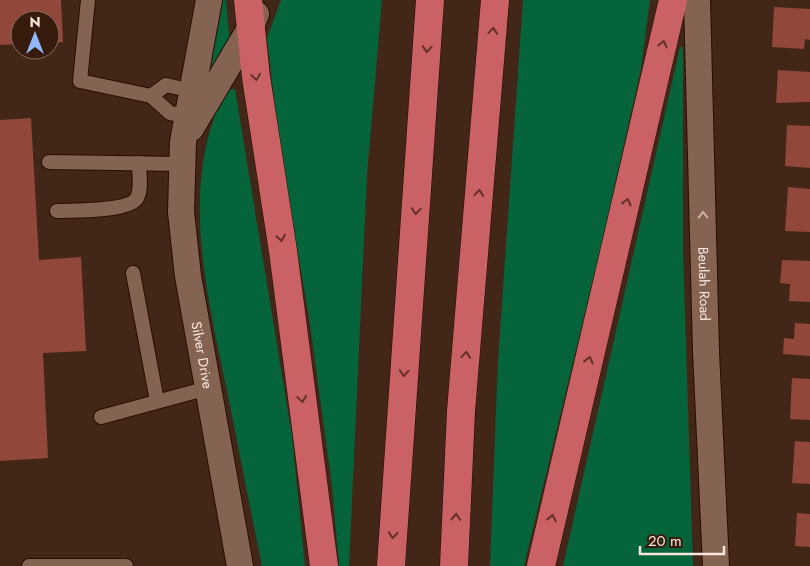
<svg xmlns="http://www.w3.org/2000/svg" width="810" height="566" font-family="Jost,sans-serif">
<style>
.green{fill:#06643b}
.building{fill:#92473b}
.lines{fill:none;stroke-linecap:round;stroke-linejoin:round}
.service-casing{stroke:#280e02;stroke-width:16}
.minor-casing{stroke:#280e02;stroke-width:28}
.motorway-casing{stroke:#280e02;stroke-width:29}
.service{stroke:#846353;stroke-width:14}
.minor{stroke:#846353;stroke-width:26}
.motorway{stroke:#c96165;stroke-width:28}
.oneway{stroke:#633128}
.oneway2{stroke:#cab2a6}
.labels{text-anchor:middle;stroke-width:5;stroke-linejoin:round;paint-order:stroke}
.street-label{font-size:14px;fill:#f9e6dd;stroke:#371c0e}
</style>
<rect width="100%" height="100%" fill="#422618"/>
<g class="green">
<polygon points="211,0 226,0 230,46 196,105"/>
<polygon points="281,0 382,0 367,175 349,566 339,566 332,486 309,317 280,149 267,38"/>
<polygon points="523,0 650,0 641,69 600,250 524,566 490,566 498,361"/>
<polygon points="680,47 683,47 683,248 693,566 563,566"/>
<path d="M235,89L292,436L305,566H262C250,508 239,449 227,391C207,293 178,184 226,90Z"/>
</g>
<g class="building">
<polygon points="0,0 61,0 63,42 50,43 50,20 20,20 20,44 0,45"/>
<polygon points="774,7 810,9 810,40 805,39 804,49 772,47"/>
<polygon points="778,70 810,72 810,102 776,103"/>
<polygon points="31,118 39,260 81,257 86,351 43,353 48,458 0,461 0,120"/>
<polygon points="787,125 810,126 810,168 785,166"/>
<polygon points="788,187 810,189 810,232 785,231"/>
<polygon points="782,260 810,261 810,302 789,301 790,284 780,283"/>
<polygon points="795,323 810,324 810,356 783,354 784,338 794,339"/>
<polygon points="792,378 810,379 810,420 790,419"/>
<polygon points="795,441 810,442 810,484 792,483"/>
<polygon points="797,513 810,514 810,547 795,546"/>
</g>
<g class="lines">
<defs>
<g id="service">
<polyline points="88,0 80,81 151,96"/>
<polyline points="187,116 170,113 151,96 166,85 192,91"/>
<polyline points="49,162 181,164"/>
<path d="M57,211C73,210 129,212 137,198C142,189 139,174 139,163"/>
<polyline points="133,273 157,401"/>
<polyline points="101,417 208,388"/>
<polyline points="29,566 126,566"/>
</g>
<g id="minor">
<path id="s1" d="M209,0L183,142L181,212L188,276L240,566"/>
<path id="s2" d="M697,0L706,351L716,566"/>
<polyline points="191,128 250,29 256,14"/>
</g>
<g id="motorway">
<polyline points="248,0 256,77 283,251 324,566"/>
<polyline points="391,566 430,0"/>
<polyline points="454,566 461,411 495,0"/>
<polyline points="541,566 673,0"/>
</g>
</defs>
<use href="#service" class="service-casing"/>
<use href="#minor" class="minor-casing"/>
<use href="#motorway" class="motorway-casing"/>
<use href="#service" class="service"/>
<use href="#minor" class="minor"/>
<use href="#motorway" class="motorway"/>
</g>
<defs><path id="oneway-chevron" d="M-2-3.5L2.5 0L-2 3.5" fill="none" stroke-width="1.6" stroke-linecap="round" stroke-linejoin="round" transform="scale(1.25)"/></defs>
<g class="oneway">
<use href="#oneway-chevron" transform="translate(493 31) rotate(-85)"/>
<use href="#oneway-chevron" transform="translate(663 44) rotate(-77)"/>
<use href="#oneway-chevron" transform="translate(427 49) rotate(94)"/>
<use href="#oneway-chevron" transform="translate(256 77) rotate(82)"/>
<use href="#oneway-chevron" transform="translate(479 193) rotate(-85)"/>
<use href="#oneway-chevron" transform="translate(627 202) rotate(-76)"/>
<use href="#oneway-chevron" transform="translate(416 211) rotate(94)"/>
<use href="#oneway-chevron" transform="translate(281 238) rotate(81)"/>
<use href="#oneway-chevron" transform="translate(466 355) rotate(-85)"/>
<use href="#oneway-chevron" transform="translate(589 360) rotate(-76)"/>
<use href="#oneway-chevron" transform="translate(404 373) rotate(94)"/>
<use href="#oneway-chevron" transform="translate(302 399) rotate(82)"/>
<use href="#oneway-chevron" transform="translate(456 517) rotate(-87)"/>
<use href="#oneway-chevron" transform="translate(552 518) rotate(-78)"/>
<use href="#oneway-chevron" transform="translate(393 535) rotate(94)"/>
</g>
<use class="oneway2" href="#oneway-chevron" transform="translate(703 215) rotate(-91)"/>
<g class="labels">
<g class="street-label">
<text dy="5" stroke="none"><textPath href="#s2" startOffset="284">Beulah Road</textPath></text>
<text dy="5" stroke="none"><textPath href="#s1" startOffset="359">Silver Drive</textPath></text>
</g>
</g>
<g transform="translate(35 35)"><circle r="24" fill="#371c0e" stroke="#856d61"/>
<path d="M0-4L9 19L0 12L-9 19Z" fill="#91b8fd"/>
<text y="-8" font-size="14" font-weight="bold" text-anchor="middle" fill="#f9e6dd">N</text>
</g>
<path d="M640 546v8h84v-8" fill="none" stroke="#f9e6dd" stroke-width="2.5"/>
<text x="648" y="546" font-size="15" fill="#f9e6dd" stroke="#371c0e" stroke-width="4" paint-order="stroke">20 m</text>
</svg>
